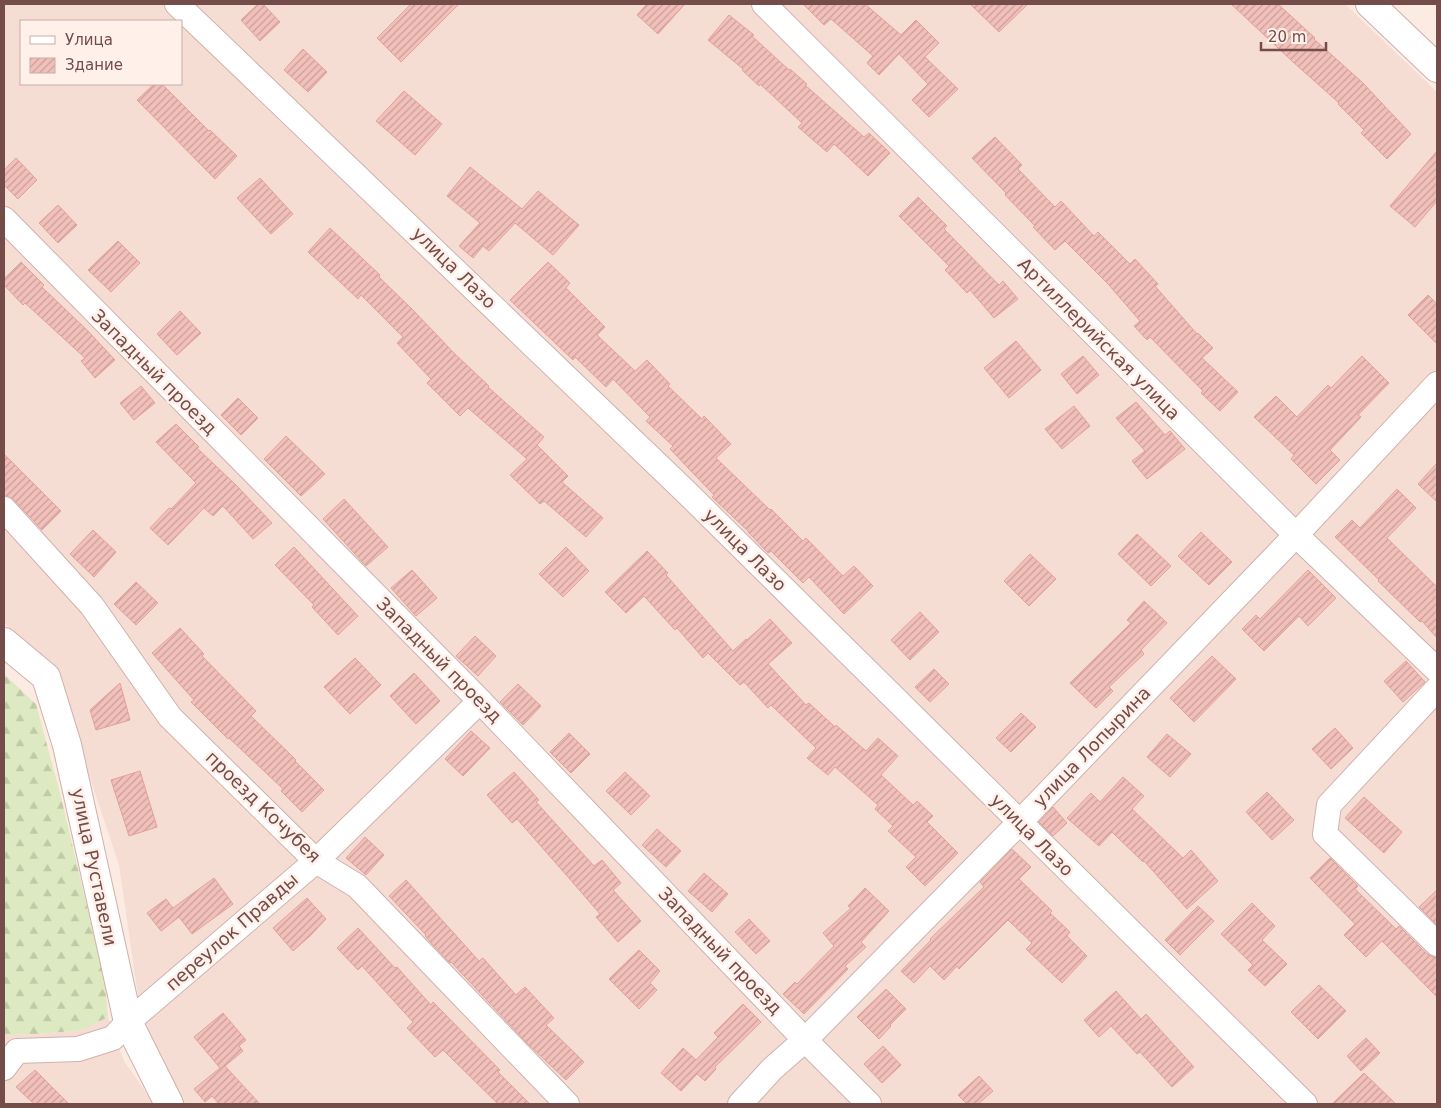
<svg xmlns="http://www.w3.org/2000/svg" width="1441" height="1108" font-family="'DejaVu Sans',sans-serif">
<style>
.residential{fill:#f6ddd4;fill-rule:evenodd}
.forest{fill:url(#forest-firs)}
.building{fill:url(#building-hatch);stroke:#e4a19a}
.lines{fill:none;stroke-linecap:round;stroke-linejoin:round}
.street-casing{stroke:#cfb2ac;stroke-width:26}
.secondary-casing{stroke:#d2afa9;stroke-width:30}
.street{stroke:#fff;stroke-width:24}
.secondary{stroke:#fff;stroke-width:28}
.labels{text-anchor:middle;stroke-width:5;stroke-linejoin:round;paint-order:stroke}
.street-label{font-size:18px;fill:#744c49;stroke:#fff0e9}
</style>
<defs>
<pattern id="forest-firs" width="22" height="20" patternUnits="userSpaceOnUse" patternTransform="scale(1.25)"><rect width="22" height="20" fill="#ddeac1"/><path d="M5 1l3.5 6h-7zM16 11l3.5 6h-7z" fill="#c1caa7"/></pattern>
<pattern id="building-hatch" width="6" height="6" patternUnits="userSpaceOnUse" patternTransform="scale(1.25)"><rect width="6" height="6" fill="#f2c0ba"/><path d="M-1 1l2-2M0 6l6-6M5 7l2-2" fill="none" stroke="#c99e99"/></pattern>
</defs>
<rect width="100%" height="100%" fill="#fcebe2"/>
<g class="residential">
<path d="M4,4H1345L1437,92V1104H182L144,1028L136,983L119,865L53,667L4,623ZM21,21H181V84H21Z"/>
<polygon points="108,1017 124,1061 154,1104 4,1104 4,1035 40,1034 83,1030"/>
</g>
<polygon class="forest" points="4,674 36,704 60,793 105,982 108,1017 83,1030 40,1034 4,1035"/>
<g class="building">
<polygon points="258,4 263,4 280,22 260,41 241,20"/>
<polygon points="411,4 459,4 401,62 377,38"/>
<polygon points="647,4 685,4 658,34 637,15"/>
<polygon points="803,4 865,4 901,35 916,20 939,43 925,57 958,89 929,117 912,100 928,84 899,54 879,75 867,63 873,56 831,19 824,25"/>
<polygon points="970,4 1028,4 999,32"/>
<polygon points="1231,4 1278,4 1315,38 1314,39 1362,82 1411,134 1387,159 1361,133 1364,130 1338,104 1339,103 1293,62"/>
<polygon points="729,15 754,35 752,36 789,70 790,69 807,84 805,85 864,137 869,133 890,153 868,176 834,144 827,152 798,127 802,123 760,84 759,86 742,70 743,69 708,40"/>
<polygon points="303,49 327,72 308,92 284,70"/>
<polygon points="154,84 162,84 209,131 210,130 237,156 215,179 137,100"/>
<polygon points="404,91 442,124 415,155 376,121"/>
<polygon points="995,137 1022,165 1018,169 1055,207 1061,201 1094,236 1098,232 1130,264 1135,259 1158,284 1155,286 1197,334 1198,333 1213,348 1202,358 1238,392 1220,411 1201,393 1203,391 1150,337 1147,340 1134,326 1140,321 1108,284 1065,241 1055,250 1033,227 1035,226 1005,195 1006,193 972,158"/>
<polygon points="1437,151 1437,201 1415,227 1390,206"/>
<polygon points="16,158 37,180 18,199 4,185 4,170"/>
<polygon points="470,167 522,209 538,191 579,225 553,255 515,223 489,251 483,246 473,258 459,246 480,223 447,196"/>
<polygon points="260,178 293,214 271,234 237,198"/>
<polygon points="918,197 947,226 944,229 999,285 1003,281 1018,299 994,318 970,290 967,293 945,270 949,266 899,216"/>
<polygon points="58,205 77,225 58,243 39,223"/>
<polygon points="330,228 380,275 379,277 411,308 455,354 489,386 488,387 544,437 537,445 568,476 562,482 603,518 586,537 544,501 540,504 510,475 527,459 468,408 460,416 427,383 431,379 397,343 403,337 361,295 358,299 308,252"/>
<polygon points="118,241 140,263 111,292 88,270"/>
<polygon points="21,262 44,285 42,287 88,331 115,360 95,378 81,361 85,358 25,303 23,305 4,285 4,279"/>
<polygon points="548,262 570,283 566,288 605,327 597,335 635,371 647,360 670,384 668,386 702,419 704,416 731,444 716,458 770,510 771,509 803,541 806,538 843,576 854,566 873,586 844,614 809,577 803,583 771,551 768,553 748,532 749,532 712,497 714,495 670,449 673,446 646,421 650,417 613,379 606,387 575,357 573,360 510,300"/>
<polygon points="1428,295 1437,304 1437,344 1408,315"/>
<polygon points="180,311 201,333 177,355 157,334"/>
<polygon points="1016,341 1041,370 1009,398 984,368"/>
<polygon points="1083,356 1099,375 1077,394 1061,374"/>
<polygon points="1362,356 1389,383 1358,415 1361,417 1330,450 1340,460 1316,484 1291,459 1294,455 1254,417 1276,396 1297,417 1328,385 1331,388"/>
<polygon points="141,386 155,403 134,420 120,403"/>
<polygon points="238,398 258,418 241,435 221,415"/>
<polygon points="1136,402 1165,435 1170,431 1185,449 1147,479 1132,461 1145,451 1116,418"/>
<polygon points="1074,406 1090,426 1062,449 1045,429"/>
<polygon points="176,424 199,447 197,448 237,486 272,523 253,539 223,506 213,516 204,508 168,545 150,528 169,508 171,509 196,483 156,442"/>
<polygon points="286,436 325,474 301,496 264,459"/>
<polygon points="4,454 61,511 42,530 14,500 4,495"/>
<polygon points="1437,463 1437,502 1418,484"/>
<polygon points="1397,489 1416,508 1387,538 1437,587 1437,638 1422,621 1420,622 1378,581 1379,580 1335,537 1352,520 1360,528"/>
<polygon points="344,499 388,547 366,566 323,519"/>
<polygon points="93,530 116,552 94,577 70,554"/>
<polygon points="1201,532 1232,562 1209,585 1178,556"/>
<polygon points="1137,534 1171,566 1151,586 1118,554"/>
<polygon points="294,547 358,616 338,635 312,607 314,605 275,565"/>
<polygon points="566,547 589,571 563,597 539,574"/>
<polygon points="647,551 668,573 666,575 733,651 746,639 747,640 770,619 792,643 768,664 806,705 809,703 835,727 836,725 866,751 878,738 898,756 881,775 913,805 917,801 933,816 927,822 958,853 925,886 906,867 916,857 888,831 893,826 875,809 878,805 835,767 828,775 807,758 816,748 771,705 768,708 744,682 740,685 708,653 703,658 677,628 675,630 644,596 626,613 605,592"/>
<polygon points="1030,554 1056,579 1029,606 1004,581"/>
<polygon points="412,570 437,598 416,616 391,588"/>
<polygon points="1308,570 1336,598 1308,626 1299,616 1264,651 1242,629 1256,615 1260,619"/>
<polygon points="136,582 158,603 136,625 114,604"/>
<polygon points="1144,601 1167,623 1141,650 1144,654 1109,687 1113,691 1096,708 1070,683 1131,623 1127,620"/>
<polygon points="920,612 939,632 910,660 891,640"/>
<polygon points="180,628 204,654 202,656 256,711 251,716 296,760 295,761 324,790 302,812 281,791 283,789 229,738 228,739 191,702 194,700 152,653"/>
<polygon points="475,636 496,656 478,676 456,656"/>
<polygon points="1212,656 1236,679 1194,722 1170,698"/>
<polygon points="355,658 381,685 350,714 324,687"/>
<polygon points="1406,661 1425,682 1403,702 1384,681"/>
<polygon points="934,669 949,684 930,702 915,687"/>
<polygon points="414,673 440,701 416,724 390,696"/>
<polygon points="120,683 130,720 96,730 90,710"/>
<polygon points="518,684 541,706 523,725 500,702"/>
<polygon points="1021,713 1036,727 1011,752 996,738"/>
<polygon points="1335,728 1353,748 1331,769 1312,749"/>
<polygon points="471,731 490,748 463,776 445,759"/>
<polygon points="569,733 590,754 571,773 550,752"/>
<polygon points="1167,734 1191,754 1170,777 1147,757"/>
<polygon points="140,771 157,827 129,836 111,780"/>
<polygon points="514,772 539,800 536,802 594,866 602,860 621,883 613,890 641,921 618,942 596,917 600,914 568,877 517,819 512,823 487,795"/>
<polygon points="625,772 650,796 631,815 606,791"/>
<polygon points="1123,777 1144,796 1132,809 1183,858 1191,850 1218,881 1187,909 1144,861 1143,862 1112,832 1099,846 1067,818 1091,793 1100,802"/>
<polygon points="1267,792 1294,820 1272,840 1246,812"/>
<polygon points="1364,797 1402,832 1384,853 1345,818"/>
<polygon points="1053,807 1067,823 1053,836 1039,822"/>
<polygon points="657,829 681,851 666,867 642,845"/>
<polygon points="365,837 384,855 366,875 346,858"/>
<polygon points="1012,849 1031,867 1019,879 1052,911 1050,913 1070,932 1067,936 1087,956 1062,983 1026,949 1032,943 1008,920 959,969 957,966 944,980 930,966 914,983 901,971 931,940 930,939 984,887 980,882"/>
<polygon points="1330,858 1358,886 1355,889 1396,929 1399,926 1427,954 1433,957 1437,957 1437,997 1382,941 1366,957 1344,935 1355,924 1310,878"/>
<polygon points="704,873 728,894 712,912 688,891"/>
<polygon points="214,878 233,904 192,934 179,917 161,931 147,913 166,899 173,908"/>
<polygon points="406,880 479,961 483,958 516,995 525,987 554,1018 546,1025 584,1062 566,1080 527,1043 451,962 450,963 433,945 425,936 426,935 389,896"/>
<polygon points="865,888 889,911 861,942 866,947 845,966 848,969 804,1014 783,994 795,982 797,984 834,946 823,933 851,908 848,906"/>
<polygon points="1437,890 1437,925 1419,907"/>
<polygon points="307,898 326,919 310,936 293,951 273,928"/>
<polygon points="1252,903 1275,926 1262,940 1287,964 1265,986 1248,970 1253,965 1221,934"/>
<polygon points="1198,906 1214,921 1180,955 1165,940"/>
<polygon points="749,919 770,941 756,954 735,932"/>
<polygon points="358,928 395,968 397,967 431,1005 433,1002 500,1070 498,1072 530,1104 498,1104 443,1050 435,1057 407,1028 413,1022 362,966 358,970 337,948"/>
<polygon points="639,950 660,971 650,983 657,990 639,1009 609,979"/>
<polygon points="1319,985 1346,1011 1318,1039 1291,1012"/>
<polygon points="886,989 906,1009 890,1025 891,1026 879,1039 857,1017"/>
<polygon points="1116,991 1141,1019 1146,1014 1194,1067 1172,1087 1140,1052 1137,1054 1111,1026 1099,1037 1084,1020"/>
<polygon points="743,1004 761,1022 715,1067 716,1069 705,1081 697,1074 681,1091 661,1073 683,1048 696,1060 718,1037 714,1033"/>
<polygon points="223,1013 246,1040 239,1046 243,1051 225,1066 260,1104 219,1104 212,1096 205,1102 194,1089 220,1068 194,1037"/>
<polygon points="1366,1038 1380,1053 1361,1071 1347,1056"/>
<polygon points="883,1046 901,1065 882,1083 864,1064"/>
<polygon points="35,1070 69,1104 34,1104 16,1087"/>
<polygon points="1364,1073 1396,1104 1332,1104"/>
<polygon points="979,1076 993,1091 978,1104 967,1104 958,1095"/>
</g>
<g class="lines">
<defs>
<g id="street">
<polyline points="177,4 685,491 1305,1104"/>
<polyline points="764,4 1296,535 1437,670"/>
<polyline points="4,219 480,701 805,1040 869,1104"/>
<polyline points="4,509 92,606 170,717 316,861 357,886 567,1104"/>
<polyline points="1437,689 1329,805 1325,834 1437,944"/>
<polyline points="4,1068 17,1051 78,1049 113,1038 128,1022 316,861 480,701"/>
<polyline points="740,1104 772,1069 805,1040 1019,823 1296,535 1437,384"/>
</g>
<g id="secondary">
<polyline points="1370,4 1437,68"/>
<polyline points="4,642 46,677 67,745 128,1022 169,1104"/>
</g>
</defs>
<use href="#street" class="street-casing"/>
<use href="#secondary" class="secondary-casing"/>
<use href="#street" class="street"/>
<use href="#secondary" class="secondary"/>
</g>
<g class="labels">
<g class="street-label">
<text transform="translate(454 268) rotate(44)" y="6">улица Лазо</text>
<text transform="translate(1099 339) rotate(45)" y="6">Артиллерийская улица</text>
<text transform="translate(154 372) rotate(45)" y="6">Западный проезд</text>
<text transform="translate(745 550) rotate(45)" y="6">улица Лазо</text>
<text transform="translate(439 660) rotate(45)" y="6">Западный проезд</text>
<text transform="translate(1092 747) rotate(-46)" y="6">улица Лопырина</text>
<text transform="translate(263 807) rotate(44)" y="6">проезд Кочубея</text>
<text transform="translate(1032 835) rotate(45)" y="6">улица Лазо</text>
<text transform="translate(94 867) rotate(78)" y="6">улица Руставели</text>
<text transform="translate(232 932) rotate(-41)" y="6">переулок Правды</text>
<text transform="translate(720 951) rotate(46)" y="6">Западный проезд</text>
</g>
</g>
<rect width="1441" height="1108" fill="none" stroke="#744c49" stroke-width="10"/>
<rect x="20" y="20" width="162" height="65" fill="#fff0e9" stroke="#c7aea9"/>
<rect x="30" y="36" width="25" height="8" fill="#ffffff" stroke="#c7aea9"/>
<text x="65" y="45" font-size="15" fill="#744c49">Улица</text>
<rect x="30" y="58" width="25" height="15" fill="url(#building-hatch)" stroke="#c7aea9"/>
<text x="65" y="70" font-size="15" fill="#744c49">Здание</text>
<path d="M1261 42v8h65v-8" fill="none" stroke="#744c49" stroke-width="2.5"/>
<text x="1268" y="42" font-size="15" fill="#744c49" stroke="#fff0e9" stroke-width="4" paint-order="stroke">20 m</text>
</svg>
